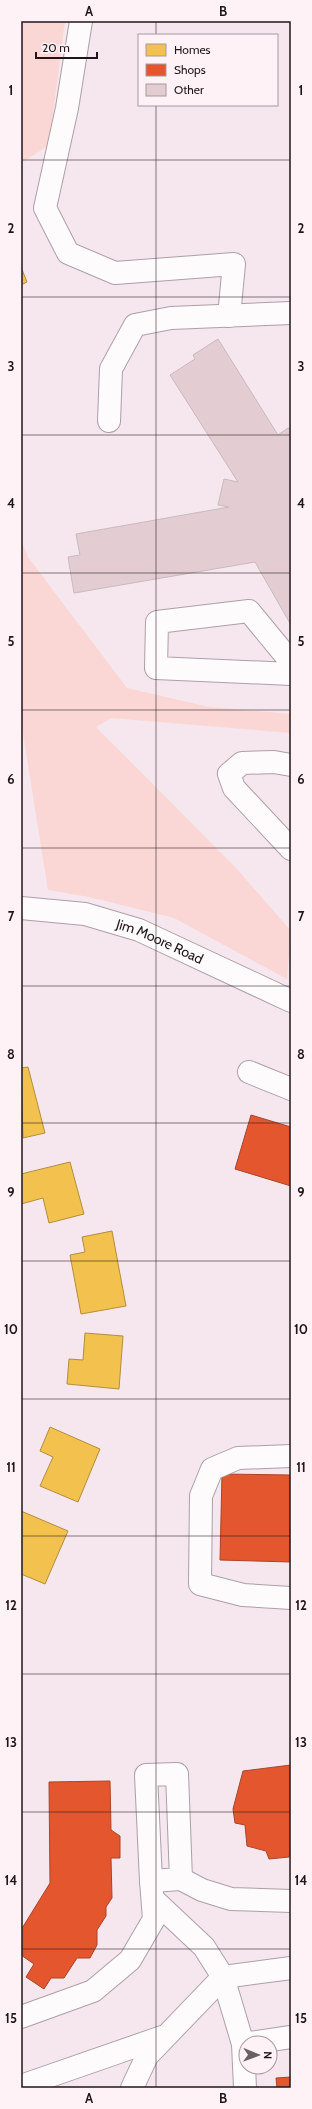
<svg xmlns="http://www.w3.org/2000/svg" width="312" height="2109" font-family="Cabin,sans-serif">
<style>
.green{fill:#fad7d4}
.homes{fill:#f2c14e;stroke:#b38e3e}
.shops{fill:#e4572e;stroke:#a94428}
.building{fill:#e3cdd2;stroke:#c7babe}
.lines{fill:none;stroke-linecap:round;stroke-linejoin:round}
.minor-casing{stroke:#aca0a6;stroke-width:24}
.minor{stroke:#fefbfc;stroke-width:22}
.grid{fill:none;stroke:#20161a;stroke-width:1;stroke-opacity:0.55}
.labels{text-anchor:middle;stroke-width:4;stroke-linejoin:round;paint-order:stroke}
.street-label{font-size:14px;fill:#20161a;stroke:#fef2f7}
.neatline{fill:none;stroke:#20161a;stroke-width:1.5}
.grid-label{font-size:13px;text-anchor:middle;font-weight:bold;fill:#20161a}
</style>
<rect width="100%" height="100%" fill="#f6e6ed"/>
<g class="green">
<polygon points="21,21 65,21 49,145 21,163"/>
<polygon points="21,540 28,557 127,688 209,707 291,714 291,733 111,718 96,727 236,868 291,931 287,979 174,918 89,897 48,890 21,721"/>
</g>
<g class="homes">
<polygon points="21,267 27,282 21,285"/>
<polygon points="28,1067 45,1133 23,1138 21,1068"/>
<polygon points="70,1162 84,1214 49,1223 43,1198 21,1204 21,1174"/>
<polygon points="112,1231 126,1306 81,1314 70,1255 85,1252 82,1237"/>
<polygon points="85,1333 123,1336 119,1389 67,1384 69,1359 83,1360"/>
<polygon points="50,1427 100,1449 78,1502 40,1486 53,1457 40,1451"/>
<polygon points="21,1511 68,1531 45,1584 21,1574"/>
</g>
<g class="shops">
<polygon points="251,1115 291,1127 291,1186 235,1169"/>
<polygon points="222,1474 291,1475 291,1562 220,1560"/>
<polygon points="291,1765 291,1849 289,1857 269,1859 266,1851 247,1846 245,1825 235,1823 233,1809 243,1771"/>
<polygon points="110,1781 111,1830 120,1836 120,1858 111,1858 112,1898 106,1907 106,1916 97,1930 97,1945 90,1958 77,1958 64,1978 51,1978 44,1989 26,1977 34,1964 21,1955 21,1930 50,1883 49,1782"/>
<polygon points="291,2077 291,2088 277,2088 276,2078"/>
</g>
<polygon class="building" points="218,339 278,435 288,428 291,429 291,625 255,562 74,593 68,557 80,555 76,534 229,507 218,505 224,479 238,482 170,375 195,359 193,355"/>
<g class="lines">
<defs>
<g id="minor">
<polyline points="81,21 67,108 45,208 68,253 115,273 234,264 229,316"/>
<polyline points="109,421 111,369 135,325 171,318 291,313"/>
<polyline points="291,662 249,611 157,622 156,668 291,674"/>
<polyline points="291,765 274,762 242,763 229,774 234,788 291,849"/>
<path id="s1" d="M21,908L85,914L139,930L291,1001"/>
<polyline points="249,1072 291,1089"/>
<polyline points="291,1456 238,1458 212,1469 201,1496 200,1584 243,1595 291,1598"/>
<polyline points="181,1879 177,1774 146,1775 151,1881 181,1879 202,1890 231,1899 291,1901"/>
<polyline points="153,1899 204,1947 223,1977 243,2044 246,2043"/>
<polyline points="21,2017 93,1991 130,1960 154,1919 151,1881"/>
<polyline points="249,2043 291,2037"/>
<polyline points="243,2044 245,2088"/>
<polyline points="21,2086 162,2037"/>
<polyline points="132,2088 147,2056 223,1977 291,1968"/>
</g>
</defs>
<use href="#minor" class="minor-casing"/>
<use href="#minor" class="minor"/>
</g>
<path class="grid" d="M156,21V35M156,105V2088M21,160H291M21,297H291M21,435H291M21,573H291M21,710H291M21,848H291M21,986H291M21,1123H291M21,1261H291M21,1399H291M21,1536H291M21,1674H291M21,1812H291M21,1949H291"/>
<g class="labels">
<g class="street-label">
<text dy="5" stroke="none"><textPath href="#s1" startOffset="144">Jim Moore Road</textPath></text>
</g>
</g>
<rect width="312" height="2109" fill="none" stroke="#fef2f7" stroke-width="44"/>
<rect x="138" y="34" width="140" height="72" fill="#fef2f7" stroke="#a59a9f"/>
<rect x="146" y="44" width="20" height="12" fill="#f2c14e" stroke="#a59a9f"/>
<text x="174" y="54" font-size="12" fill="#20161a">Homes</text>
<rect x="146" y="64" width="20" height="12" fill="#e4572e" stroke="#a59a9f"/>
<text x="174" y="74" font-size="12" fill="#20161a">Shops</text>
<rect x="146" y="84" width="20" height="12" fill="#e3cdd2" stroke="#a59a9f"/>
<text x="174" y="94" font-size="12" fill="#20161a">Other</text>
<g transform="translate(258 2055) rotate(91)"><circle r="19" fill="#fef2f7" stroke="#a59a9f"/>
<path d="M0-3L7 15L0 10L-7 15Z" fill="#6b5f64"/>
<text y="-6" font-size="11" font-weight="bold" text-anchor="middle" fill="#20161a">N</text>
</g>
<path d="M36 52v6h61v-6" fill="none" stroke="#20161a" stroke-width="2"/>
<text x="42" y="52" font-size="12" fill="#20161a" stroke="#fef2f7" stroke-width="3" paint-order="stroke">20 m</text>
<rect x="22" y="22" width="268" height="2065" class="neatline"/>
<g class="grid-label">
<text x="89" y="16">A</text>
<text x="223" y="16">B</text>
<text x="11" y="95">1</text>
<text x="301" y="95">1</text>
<text x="11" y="233">2</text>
<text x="301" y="233">2</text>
<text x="11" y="371">3</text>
<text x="301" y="371">3</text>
<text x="11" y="508">4</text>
<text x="301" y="508">4</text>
<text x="11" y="646">5</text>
<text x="301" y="646">5</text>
<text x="11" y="784">6</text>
<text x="301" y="784">6</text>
<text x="11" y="921">7</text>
<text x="301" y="921">7</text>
<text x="11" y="1059">8</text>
<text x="301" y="1059">8</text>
<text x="11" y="1197">9</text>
<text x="301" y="1197">9</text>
<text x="11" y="1334">10</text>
<text x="301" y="1334">10</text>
<text x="11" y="1472">11</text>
<text x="301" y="1472">11</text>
<text x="11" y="1610">12</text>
<text x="301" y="1610">12</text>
<text x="11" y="1747">13</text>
<text x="301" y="1747">13</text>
<text x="11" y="1885">14</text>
<text x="301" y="1885">14</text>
<text x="11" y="2023">15</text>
<text x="301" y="2023">15</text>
<text x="89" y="2103">A</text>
<text x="223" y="2103">B</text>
</g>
</svg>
